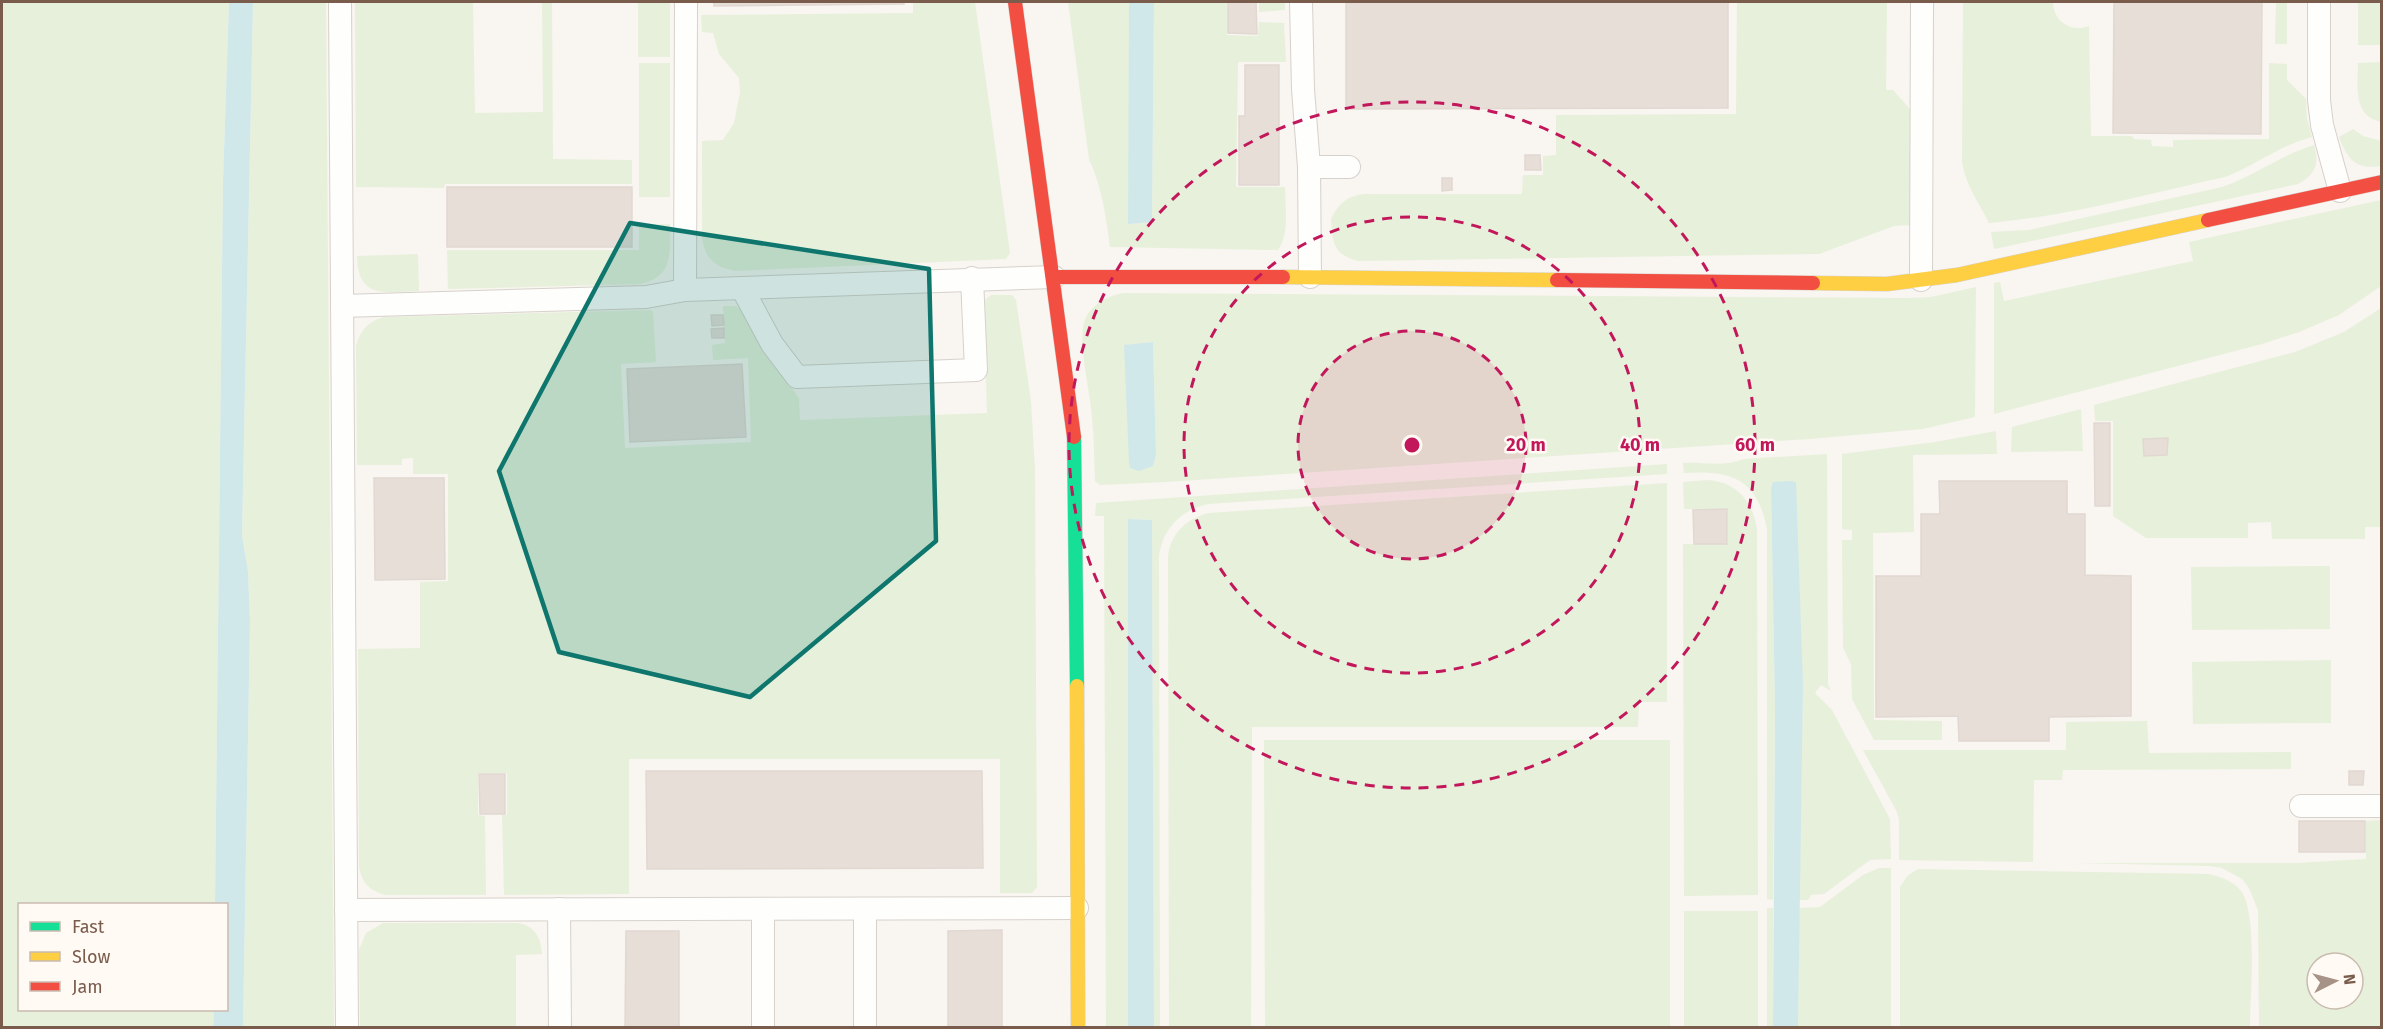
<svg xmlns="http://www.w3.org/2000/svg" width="2383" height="1029" font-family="'Fira Sans',sans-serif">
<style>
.green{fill:#e7f0db;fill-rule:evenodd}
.water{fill:#d0e8ea}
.building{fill:#e6ded7;stroke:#e2d8d2;stroke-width:1.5}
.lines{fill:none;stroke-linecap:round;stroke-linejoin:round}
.lane-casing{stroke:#d7d1cb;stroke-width:24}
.fast-casing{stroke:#d9d2cb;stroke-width:15}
.slow-casing{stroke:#d9d2cb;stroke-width:15}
.jam-casing{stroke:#d9d2cb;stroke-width:15}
.lane{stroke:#fefefd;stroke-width:22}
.fast{stroke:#16e098;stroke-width:14}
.slow{stroke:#ffcf43;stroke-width:14}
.jam{stroke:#f24e42;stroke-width:14}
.marked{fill:#0f766e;fill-opacity:0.2;stroke:#0f766e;stroke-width:4.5;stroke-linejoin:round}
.ring{fill:none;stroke:#c2185b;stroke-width:3;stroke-dasharray:10 8}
.centre{fill:#c2185b;stroke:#fffaf3;stroke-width:3}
.ring-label{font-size:18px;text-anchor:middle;font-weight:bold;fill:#c2185b;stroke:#fffaf3;stroke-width:5;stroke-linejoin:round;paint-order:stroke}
</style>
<rect width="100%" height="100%" fill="#f9f5f0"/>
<g class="green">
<polygon points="2,2 229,2 223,181 215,904 20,904 20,1010 214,1010 213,1027 2,1028"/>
<polygon points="253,2 326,2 334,1027 243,1028 250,621 248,571 242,536"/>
<polygon points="355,2 473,2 475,113 543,112 542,2 552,2 553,159 632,160 632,184 445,184 444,188 356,187"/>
<rect x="638" y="2" width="32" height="55"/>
<path d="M913,2H975L1010,253L1006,259L735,271C715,267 705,259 702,238V141L723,140L734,123L740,92L739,78L719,54L713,33L702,32L701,15L913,13Z"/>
<path d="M1068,2H1129V224L1152,221L1154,2H1227V35L1258,36L1259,22L1284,23L1286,62H1238L1236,187H1285C1285,207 1290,233 1278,250L1110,247C1106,217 1102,187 1089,159Z"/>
<polygon points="1259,2 1285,2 1285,10 1259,12"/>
<path d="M1737,2H1887L1886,90H1893L1910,109V225L1894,226L1819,254L1358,261C1332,254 1333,242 1331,219C1338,204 1347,196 1364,194H1522L1523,175H1543V156L1556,155V115L1736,114Z"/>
<path d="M1963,2H2053C2053,21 2071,33 2089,26L2091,136H2132L2134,139L2151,140L2152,146L2173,147V140L2269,139V63L2287,64V80L2306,99L2307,119L2312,137C2280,145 2255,166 2225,177C2147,194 2069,216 1989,223C1978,201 1966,186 1962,162Z"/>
<polygon points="2276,2 2287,2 2287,44 2275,44"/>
<rect x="2358" y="2" width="23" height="43"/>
<path d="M2381,62H2382L2381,122C2352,115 2358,86 2358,63Z"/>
<rect x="639" y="63" width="31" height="134"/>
<path d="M2353,129L2363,136L2381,141V166C2356,170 2348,160 2339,137Z"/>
<path d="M2314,145C2320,164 2315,175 2298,184L1994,249L1991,232L2029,230L2222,187C2255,176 2281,155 2314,145Z"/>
<polygon points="2381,200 2381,286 2339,315 2299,332 2262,344 1994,414 1994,283 2000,282 2004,301 2193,261 2189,242"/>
<path d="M670,224C670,252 674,276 641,284L448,289L447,250H639V225Z"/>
<path d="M418,254L419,291C385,292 358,300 357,256Z"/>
<path d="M1976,287L1975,417L1923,429L1809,439L1166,482L1100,485L1095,481C1094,459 1094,437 1092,416C1090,391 1078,344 1084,323C1089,305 1107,296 1123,293L1911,298L1931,297ZM1153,342L1156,455L1153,466L1124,346Z"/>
<path d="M991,295H1012L1016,300L1031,401L1035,471L1037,887L1032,893H1000V759H629V894L504,895L502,815H507V773H478V815L485,816L486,895H385C369,890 362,883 359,867L358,649L420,648V582L448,581V474H413V458L402,459V465H357L356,345C361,330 368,321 384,317L651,310L653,312L656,362L621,364L625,448L751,442L748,358L713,360L712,345L725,343L723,306H734L742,309L764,350L799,398L800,420L987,413L984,305L986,299Z"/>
<polygon points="2381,308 2381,527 2365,527 2365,539 2272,539 2271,522 2248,523 2248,538 2146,538 2113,516 2113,421 2095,421 2094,405 2295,352 2344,332"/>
<polygon points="2081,409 2083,451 2011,452 2012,427"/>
<polygon points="1996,431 1997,454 1913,455 1914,532 1873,533 1874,720 1942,721 1942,740 1874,740 1852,699 1851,664 1843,648 1842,540 1852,540 1852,530 1842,529 1842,454 1935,442"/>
<path d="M1827,454L1828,684L1831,691L1821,685L1815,693L1832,710L1890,819L1891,859L1870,860L1824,894L1811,895L1808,900H1799L1803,686L1800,635L1771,488L1775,707L1773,900L1767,899V529C1757,478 1731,470 1684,473L1683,463C1705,462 1724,467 1744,459Z"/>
<path d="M1667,464V474L1208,504C1181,510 1162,529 1159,557L1160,1027H1154L1152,520L1128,519V1027H1106L1104,516H1095L1096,503Z"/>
<path d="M1709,480C1738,483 1753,502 1757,530L1758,895L1684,896L1683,544H1728V509H1684L1683,482Z"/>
<path d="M1667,483V702H1639L1638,727H1252L1251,1027H1169L1168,557C1170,534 1187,518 1209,513Z"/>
<polygon points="2330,566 2330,629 2192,630 2191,567"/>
<polygon points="2331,660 2331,723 2193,724 2192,662"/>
<polygon points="2147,721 2149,753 2291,752 2291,769 2063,770 2062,780 2034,780 2033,862 1899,860 1899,820 1897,812 1863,750 2066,750 2066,722"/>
<polygon points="1264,740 1670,740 1670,1027 1265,1027"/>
<path d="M2381,820V1027H2259L2258,910L2249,888L2242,879L2222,868L2210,866L2077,863H2296L2366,859V821ZM2317,963H2353V999H2317Z"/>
<polygon points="1879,868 1891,868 1891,1027 1798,1028 1799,908 1820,907 1863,875"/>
<path d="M1918,869L2209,874C2221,877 2233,881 2241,891C2258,914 2250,996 2250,1027H1900V887L1907,876Z"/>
<rect x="1767" y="908" width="6" height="119"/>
<rect x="1684" y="911" width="74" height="116"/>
<path d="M383,923H517C535,925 541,938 542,954L516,955V1027H360L359,950L366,933Z"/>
</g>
<g class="water">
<polygon points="229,2 253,2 242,536 248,571 250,621 243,1027 213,1028 214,1010 226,1010 226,904 215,904 223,181"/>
<polygon points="1129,2 1154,2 1152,222 1128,224"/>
<polygon points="1153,342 1156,455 1153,466 1139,471 1130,468 1129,463 1124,345"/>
<polygon points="1790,481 1796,482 1803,686 1798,1027 1773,1028 1775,707 1771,488 1773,482"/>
<polygon points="1128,519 1152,520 1154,1027 1128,1027"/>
</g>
<g class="building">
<polygon points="714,2 904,2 904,4 714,6"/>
<polygon points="1228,2 1256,2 1257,34 1228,33"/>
<polygon points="1346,2 1728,2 1728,108 1346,109"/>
<polygon points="2114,2 2262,2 2261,134 2113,133"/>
<polygon points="1245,65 1279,65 1279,185 1239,185 1239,116 1245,116"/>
<polygon points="1525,155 1540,155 1541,170 1525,170"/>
<polygon points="1442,178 1452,178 1452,190 1442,191"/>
<rect x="447" y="187" width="185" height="60"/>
<polygon points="711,315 723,315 724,325 712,326"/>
<polygon points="724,328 724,338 712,338 711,329"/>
<polygon points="742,364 746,437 630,442 627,369"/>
<polygon points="2094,423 2110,423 2110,506 2095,506"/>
<polygon points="2168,438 2167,455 2144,456 2143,439"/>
<polygon points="374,478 444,478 445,579 375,580"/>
<polygon points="1939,481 2067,481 2067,514 2085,514 2085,575 2131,576 2131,716 2049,717 2049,741 1959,741 1958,716 1876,717 1876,576 1921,576 1921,514 1940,514"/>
<polygon points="1727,509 1727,544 1694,544 1693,510"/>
<polygon points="646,771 982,771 983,868 647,869"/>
<polygon points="2349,771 2364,771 2363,785 2349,785"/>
<polygon points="479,774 505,774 505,814 480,814"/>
<rect x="2299" y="821" width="66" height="31"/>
<polygon points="1002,930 1002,1028 948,1028 948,931"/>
<polygon points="626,931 679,931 679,1028 625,1028"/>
</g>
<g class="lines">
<defs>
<g id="lane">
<polyline points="340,2 347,1028"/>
<polyline points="1301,2 1303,89 1309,167 1310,277"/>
<polyline points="2319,2 2319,100 2322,125 2340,191"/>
<polyline points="1309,167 1349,167"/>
<polyline points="1921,280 1922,2"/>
<polyline points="742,288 772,344 797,377 976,370 972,278"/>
<polyline points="685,290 686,2"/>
<polyline points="342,306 646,297 685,290 1054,277"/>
<polyline points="2301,806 2382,806"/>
<polyline points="559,909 560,1028"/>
<polyline points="346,910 1077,908"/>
<polyline points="763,1028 763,909"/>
<polyline points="865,1028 865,909"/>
</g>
<polyline id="fast" points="1074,437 1077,686"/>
<g id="slow">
<polyline points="1283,277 1557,280"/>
<polyline points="1813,283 1887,284 1957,275 2208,220"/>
<polyline points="1077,686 1078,1028"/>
</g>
<g id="jam">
<polyline points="1015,2 1074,437"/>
<polyline points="2208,220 2382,182"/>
<polyline points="1054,277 1283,277"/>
<polyline points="1557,280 1813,283"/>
</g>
</defs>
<use href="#lane" class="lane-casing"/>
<use href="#fast" class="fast-casing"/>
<use href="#slow" class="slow-casing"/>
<use href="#jam" class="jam-casing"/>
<use href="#lane" class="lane"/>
<use href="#fast" class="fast"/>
<use href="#slow" class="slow"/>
<use href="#jam" class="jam"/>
</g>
<path class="marked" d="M630,223L929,269L936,541L750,697L559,652L499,471Z"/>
<circle cx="1412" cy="445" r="114" fill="#c2185b" fill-opacity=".12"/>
<g class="ring">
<circle cx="1412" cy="445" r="114"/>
<circle cx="1412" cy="445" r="228"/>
<circle cx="1412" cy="445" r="343"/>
</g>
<circle cx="1412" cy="445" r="9" class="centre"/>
<g class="ring-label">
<text x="1526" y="451">20 m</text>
<text x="1640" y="451">40 m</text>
<text x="1755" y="451">60 m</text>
</g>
<rect width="2383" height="1029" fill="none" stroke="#7a5c4d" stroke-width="6"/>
<rect x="18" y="903" width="210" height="108" fill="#fffaf3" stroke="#cabbb1" stroke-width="1.5"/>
<rect x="30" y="922" width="30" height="9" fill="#16e098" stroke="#cabbb1" stroke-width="1.5"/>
<text x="72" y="933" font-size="18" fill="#7a5c4d">Fast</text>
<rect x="30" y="952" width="30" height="9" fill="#ffcf43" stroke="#cabbb1" stroke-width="1.5"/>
<text x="72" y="963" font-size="18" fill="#7a5c4d">Slow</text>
<rect x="30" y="982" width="30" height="9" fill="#f24e42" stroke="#cabbb1" stroke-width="1.5"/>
<text x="72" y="993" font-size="18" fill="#7a5c4d">Jam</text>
<g transform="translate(2335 981) rotate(84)"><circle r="28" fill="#fffaf3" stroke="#cabbb1" stroke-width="1.5"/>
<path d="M0-4.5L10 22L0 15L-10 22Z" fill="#a69286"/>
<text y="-9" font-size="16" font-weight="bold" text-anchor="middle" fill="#7a5c4d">N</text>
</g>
</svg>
